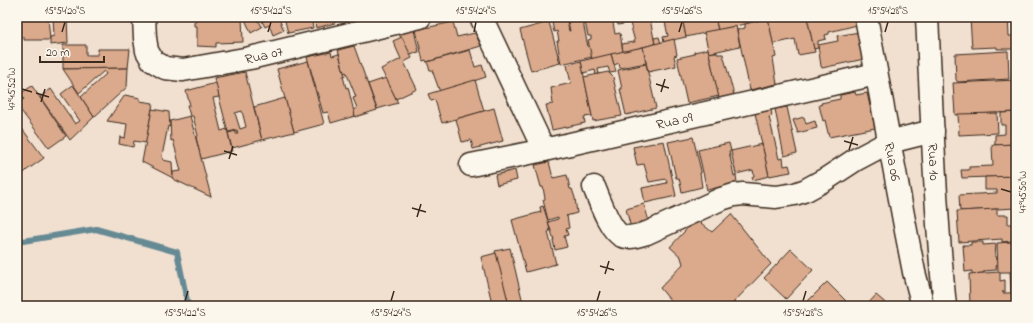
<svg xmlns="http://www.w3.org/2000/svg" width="1033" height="323" font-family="'Indie Flower',sans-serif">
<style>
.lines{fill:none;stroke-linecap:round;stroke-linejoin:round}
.stream{stroke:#668a94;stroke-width:6}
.building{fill:#dbaa8d;stroke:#3b2a1e;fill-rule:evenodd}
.minor-casing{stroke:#3b2a1e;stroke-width:25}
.minor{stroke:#fbf7ec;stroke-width:22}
.ticks{fill:none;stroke:#3b2a1e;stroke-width:1.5}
.labels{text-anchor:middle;stroke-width:3.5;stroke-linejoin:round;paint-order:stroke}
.street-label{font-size:14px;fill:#3b2a1e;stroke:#fbf7ec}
.neatline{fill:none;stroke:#3b2a1e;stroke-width:1.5}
.ticks-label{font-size:10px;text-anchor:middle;fill:#3b2a1e}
</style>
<rect width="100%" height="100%" fill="#f1e0d0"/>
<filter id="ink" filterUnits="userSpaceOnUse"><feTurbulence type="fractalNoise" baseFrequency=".025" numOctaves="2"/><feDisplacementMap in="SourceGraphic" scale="8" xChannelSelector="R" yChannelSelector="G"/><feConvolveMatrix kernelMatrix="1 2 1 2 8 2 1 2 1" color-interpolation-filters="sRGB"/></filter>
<g filter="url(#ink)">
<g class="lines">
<polyline class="stream" points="17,242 96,229 177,252 188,306"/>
</g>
<g class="building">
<polygon points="17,17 48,17 50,40 24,40 24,37 17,37"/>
<polygon points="53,17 67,17 68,43 50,45 50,37 54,36"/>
<polygon points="168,17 222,17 168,18"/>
<polygon points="196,17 242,17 243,42 216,43 216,47 197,46 197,26 194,26 194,22 196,22"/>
<polygon points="244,17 256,17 258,22 259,21 262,27 251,33"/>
<polygon points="265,17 278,17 284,30 273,35 269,25 265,27 262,21 266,19"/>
<polygon points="284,17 311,17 313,28 288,33"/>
<polygon points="314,17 335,17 335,23 316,28"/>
<polygon points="551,17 566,17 569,31 570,31 567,17 582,17 588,47 590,46 592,57 561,64 557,41 559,41 557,31 554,32"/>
<polygon points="584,17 612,17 615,34 620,33 623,52 592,59 588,40 591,39 591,36 588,36"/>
<polygon points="616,17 647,17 648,19 618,25"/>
<polygon points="664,17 682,17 686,37 664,42 663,37 668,36"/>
<polygon points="682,17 715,17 718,30 686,37"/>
<polygon points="715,17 748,17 749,23 718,30"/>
<polygon points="752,17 774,17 753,22"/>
<polygon points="774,17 807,17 815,52 798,55 795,39 773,44 768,18"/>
<polygon points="807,17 856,17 857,25 829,32 829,34 825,35 826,39 818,41 818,48 814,49"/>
<polygon points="1008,17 1009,36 1016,36 1016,49 997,49 997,47 972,48 970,18"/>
<polygon points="768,18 776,57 773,58 777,84 750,90 737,30 745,28 745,24"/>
<polygon points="650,19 655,44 623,52 622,44 633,42 635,42 630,23"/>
<polygon points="453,22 457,37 475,33 481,46 427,62 426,60 423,61 416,30"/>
<polygon points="549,22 560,63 531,71 520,30"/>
<polygon points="736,26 740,46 709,53 704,32"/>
<polygon points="414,30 419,52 409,54 399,34"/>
<polygon points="859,32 864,59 822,68 821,66 818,45 838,41 837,36"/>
<polygon points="402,37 412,58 404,62 417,89 396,99 381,69 401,59 393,41"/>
<polygon points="659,37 661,43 655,44 654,38"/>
<polygon points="674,39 677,55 674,56 676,66 648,72 643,47"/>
<polygon points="63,45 86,45 86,55 98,55 98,49 130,49 128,68 63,69"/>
<polygon points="354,46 377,110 355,117 354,110 357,108 353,98 356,97 346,72 344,73 338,50"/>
<polygon points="643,47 646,63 620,68 619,63 614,65 611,54"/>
<polygon points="708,49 719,96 687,103 677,58 695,54 694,52"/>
<polygon points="470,50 475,67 482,65 486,77 440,92 432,70 430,70 427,62"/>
<polygon points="1008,51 1009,79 958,82 956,80 955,54"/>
<polygon points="331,52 332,56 339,54 345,76 343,76 346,88 348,87 355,116 331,123 328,112 323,113 307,57"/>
<polygon points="715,52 717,52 717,54 723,54 734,95 719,98 709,53"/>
<polygon points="611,54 616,72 610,73 608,67 598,69 599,74 596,75 595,70 583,73 581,61"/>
<polygon points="308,61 324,124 294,132 277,69"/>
<polygon points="581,61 592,116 584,117 585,123 552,130 546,105 553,104 551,88 571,83 567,65"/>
<polygon points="646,64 656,108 626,115 620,89 622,89 618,70"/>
<polygon points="128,68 127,87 94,117 81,97 106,74 104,71 79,93 63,69"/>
<path d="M245,72L262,140L232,148L228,133L236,131V134H238L237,130L228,132L214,78ZM242,111L246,127L240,129L235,113Z"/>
<polygon points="608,72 613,77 622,116 593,121 584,77"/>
<polygon points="386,78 398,103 377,109 368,84"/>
<polygon points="475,80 484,111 442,123 435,100 431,101 428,94"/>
<polygon points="1016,80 1016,112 955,115 953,83"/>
<polygon points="216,83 219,97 213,98 221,131 227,129 232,151 201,159 196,137 198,136 193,116 190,116 187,105 190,105 186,91"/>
<polygon points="73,85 94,117 70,140 40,97 51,89 75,124 80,121 61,94"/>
<polygon points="32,86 66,136 49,148 19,108 21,107 18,103 24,99 20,94"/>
<polygon points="855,92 856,95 867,93 875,128 829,137 825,120 823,121 819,105 822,104 821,103 840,99 840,95"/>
<polygon points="125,95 140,98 140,101 153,103 146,143 134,141 133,147 119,144 120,137 125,138 127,124 107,121"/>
<polygon points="285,98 294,132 262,140 254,107"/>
<polygon points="787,107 797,153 784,156 775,109"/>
<polygon points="494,108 503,141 473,149 471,140 462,142 456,119"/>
<polygon points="152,109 169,112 170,127 168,126 162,156 163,160 172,162 173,178 142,162"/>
<polygon points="771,110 772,116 769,117 779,159 783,158 784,166 789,165 791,172 769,176 755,113"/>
<polygon points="1016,112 1016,144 995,145 995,135 1005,134 1005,125 1001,125 1001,113"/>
<polygon points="997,113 998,133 959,135 958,114"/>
<polygon points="190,116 206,177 211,197 173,179 173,172 181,171 173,140 171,141 170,121"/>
<polygon points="804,117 806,124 815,121 817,128 798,133 793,120"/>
<polygon points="17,122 44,158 27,170 20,177 22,179 17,184 17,144 19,143 17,141"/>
<polygon points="693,137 701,171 701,173 700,173 702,187 682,192 679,178 676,178 668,142"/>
<polygon points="664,141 676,196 645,203 642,188 667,183 666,179 649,182 644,164 637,165 633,147"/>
<polygon points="729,143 731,151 729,151 734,176 736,175 737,183 707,190 698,150"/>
<polygon points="762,144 769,176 753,180 752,177 754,176 753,170 736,174 731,151"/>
<polygon points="1016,144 1016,176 962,178 961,170 969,170 969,167 993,166 992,145"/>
<polygon points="549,162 553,178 567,175 570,189 572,189 575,198 577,213 566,216 567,216 569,228 566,229 568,235 564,236 567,247 555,250 553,240 554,240 548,222 558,219 558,217 548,220 543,200 545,199 543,187 541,187 535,165"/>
<polygon points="515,170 517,180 497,185 495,175"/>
<polygon points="1016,176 1016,208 960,211 959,195 997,193 997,190 985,190 985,177"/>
<polygon points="644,204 649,222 631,228 626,209"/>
<polygon points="543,206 548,221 550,231 548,232 556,264 526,272 512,220 541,212 540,207"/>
<polygon points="997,209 997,215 1008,215 1008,224 1013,224 1013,236 1015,236 1015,240 1012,240 1012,241 1002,242 1002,239 959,242 957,211"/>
<polygon points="731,214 771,264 730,306 675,306 660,288 683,264 681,257 670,247 696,219 712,232"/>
<polygon points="1012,241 1016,241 1016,272 998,272 997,243 1012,242"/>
<polygon points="971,242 983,242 983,245 996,244 995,257 997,257 996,270 984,271 984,273 972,274 972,271 965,272 963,245 971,245"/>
<polygon points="510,248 523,303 509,306 495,251"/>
<polygon points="791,249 813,270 786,299 764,278"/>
<polygon points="496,253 509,305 506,306 496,306 495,302 492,303 481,257"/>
<polygon points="1000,272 1000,281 1005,280 1005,292 1002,292 1003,293 1011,293 1010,272 1016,272 1016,304 1003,306 1003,304 970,305 969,274"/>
<polygon points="827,282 846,301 842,306 803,306"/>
<polygon points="876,295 889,306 866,306"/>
</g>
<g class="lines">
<defs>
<g id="minor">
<path id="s1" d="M144,17L145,38L147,51L153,61L165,68L183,70L250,58L420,17"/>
<polyline points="481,17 544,150"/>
<path id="s2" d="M866,17L906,231L914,272L923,306"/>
<path id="s3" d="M927,17C932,113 935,210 945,306"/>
<path id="s4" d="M471,165L544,150L876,74"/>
<path d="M594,187C599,199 610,231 622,236C630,239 639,235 647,233L721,199L734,195L743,194L776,197L795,194L806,190L826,179L855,160L889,142L933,131"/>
</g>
</defs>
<use href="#minor" class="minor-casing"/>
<use href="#minor" class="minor"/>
</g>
</g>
<path class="ticks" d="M62,32L65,22M268,32L271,22M474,32L476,22M679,32L682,22M885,32L888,22M656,84L669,88M22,89L32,92M661,92L665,79M36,93L49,97M41,102L45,89M844,141L858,145M849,150L853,137M224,151L237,155M229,159L233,146M1001,189L1011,192M412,208L426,212M417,217L421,204M600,266L614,270M605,274L609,261M185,301L188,291M391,301L394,291M597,301L600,291M803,301L806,291"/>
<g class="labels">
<g class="street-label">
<text dy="5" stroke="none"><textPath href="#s1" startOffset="160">Rua 07</textPath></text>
<text dy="5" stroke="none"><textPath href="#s4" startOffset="208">Rua 09</textPath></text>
<text dy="5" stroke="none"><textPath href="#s2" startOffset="147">Rua 06</textPath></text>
<text dy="5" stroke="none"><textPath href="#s3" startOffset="145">Rua 10</textPath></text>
</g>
</g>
<rect width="1033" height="323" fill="none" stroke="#fbf7ec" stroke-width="44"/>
<path d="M40 56v6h64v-6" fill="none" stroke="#3b2a1e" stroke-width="2"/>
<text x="46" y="56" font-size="12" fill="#3b2a1e" stroke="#fbf7ec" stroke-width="3" paint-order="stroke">20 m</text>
<rect x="22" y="22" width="989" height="279" class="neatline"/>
<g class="ticks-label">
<text x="65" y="14">15°54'20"S</text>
<text x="271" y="14">15°54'22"S</text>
<text x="476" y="14">15°54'24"S</text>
<text x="682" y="14">15°54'26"S</text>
<text x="888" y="14">15°54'28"S</text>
<text transform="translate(11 89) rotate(-90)" y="4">47°45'52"W</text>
<text transform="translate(1022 192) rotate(-90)" y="4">47°45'50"W</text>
<text x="185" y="316">15°54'22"S</text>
<text x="391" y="316">15°54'24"S</text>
<text x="597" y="316">15°54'26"S</text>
<text x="803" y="316">15°54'28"S</text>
</g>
</svg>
